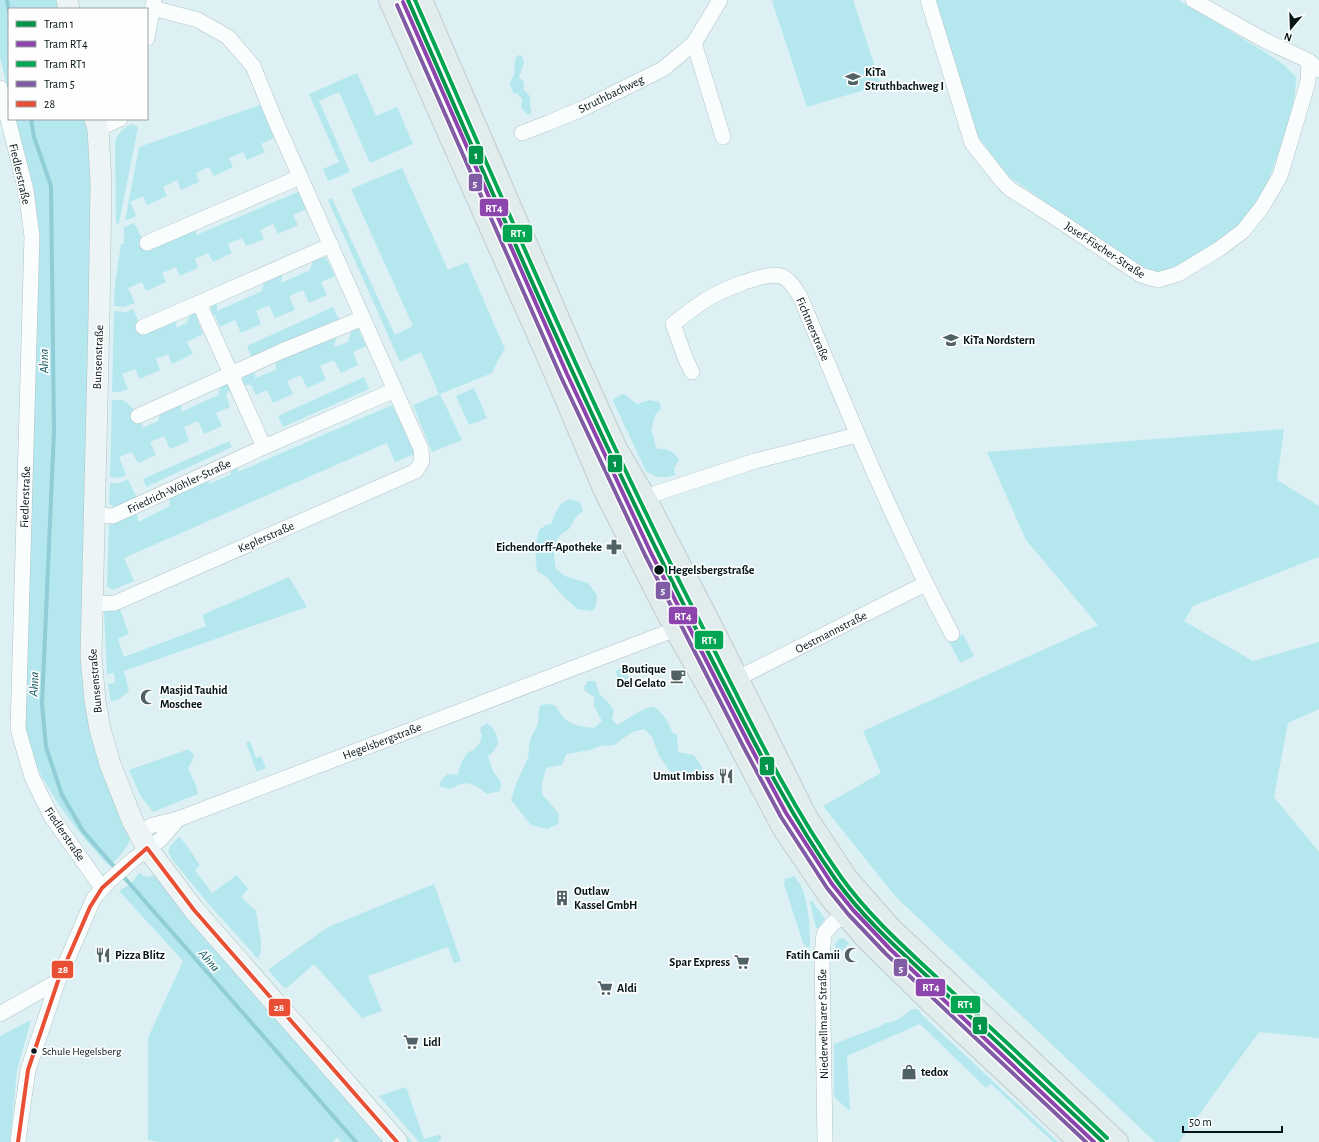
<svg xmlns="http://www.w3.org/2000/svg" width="1319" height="1142" font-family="'Alegreya Sans',sans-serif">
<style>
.green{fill:#b4e7ee}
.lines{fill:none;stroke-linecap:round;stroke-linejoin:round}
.stream{stroke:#90cdd6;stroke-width:4}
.street-casing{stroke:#b1c3c5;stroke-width:16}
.secondary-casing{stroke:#b1c3c5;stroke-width:22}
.primary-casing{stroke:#c1cbcd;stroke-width:24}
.street{stroke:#fafdfd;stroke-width:15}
.secondary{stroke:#edf4f6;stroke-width:21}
.primary{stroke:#e1eced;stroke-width:22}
.bus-1-casing{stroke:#fefefe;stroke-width:7}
.bus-1{stroke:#e94f35;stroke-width:4}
.tram-1-casing{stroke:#fefefe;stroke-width:7}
.tram-2-casing{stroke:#fefefe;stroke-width:7}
.tram-3-casing{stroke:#fefefe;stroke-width:7}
.tram-4-casing{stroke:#fefefe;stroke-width:7}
.tram-1{stroke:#00954b;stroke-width:4}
.tram-2{stroke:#8e44ad;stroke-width:4}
.tram-3{stroke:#00a651;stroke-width:4}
.tram-4{stroke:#7f5ca3;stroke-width:4}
.stop-dot{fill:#041518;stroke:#fefefe;stroke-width:1.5}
.labels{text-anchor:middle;stroke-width:3.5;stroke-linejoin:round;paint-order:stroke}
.bus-label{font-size:11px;fill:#041518;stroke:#fefefe;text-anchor:start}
.poi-label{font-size:12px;font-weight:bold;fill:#041518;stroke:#fefefe;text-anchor:start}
.street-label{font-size:12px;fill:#041518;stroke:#fefefe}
.stop-label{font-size:12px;font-weight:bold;fill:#041518;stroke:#fefefe;text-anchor:start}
.water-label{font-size:13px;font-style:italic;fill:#0c535b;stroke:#fefefe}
.line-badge{stroke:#fefefe;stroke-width:1.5}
.badge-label{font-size:11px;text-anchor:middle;font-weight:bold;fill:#fff}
</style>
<rect width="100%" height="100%" fill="#ddf1f4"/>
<g class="green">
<polygon points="0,0 63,0 65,9 9,9 9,94 0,57"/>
<polygon points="775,0 853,0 881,85 807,107 772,1"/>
<path d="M934,0H1179L1260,49L1283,64L1296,77C1296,101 1289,120 1282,142C1275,163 1268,185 1256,204C1237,236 1192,258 1159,274L1137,265L1008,176L977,135Z"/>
<path d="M518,55L522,56L524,63L519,77L524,82V91C531,94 530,98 530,105C531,109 532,110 530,115L527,114L521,108L522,99L518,94L513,93L510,84L514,74L515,59Z"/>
<polygon points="357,73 376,116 397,107 413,144 370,163 339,92 319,101 350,172 328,181 323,169 339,162 309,94"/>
<polygon points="260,105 274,138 261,144 265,152 247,160 243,152 229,158 233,167 214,176 209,167 196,173 199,182 181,190 177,180 163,187 167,196 147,205 143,196 130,202 136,216 125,221 139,147"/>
<path d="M15,119H89L95,150L88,654L133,828C129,847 124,853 109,866C83,838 58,807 40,773C33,760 29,744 24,730L35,214Z"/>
<path d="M131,124L138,127L119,223L117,224L116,222L115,142C118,133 123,129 131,124Z"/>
<polygon points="402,168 448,270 467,262 505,349 498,360 492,373 440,394 462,440 432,452 413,405 439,394 421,352 400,362 328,200 332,198 395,335 413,326 351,189"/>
<polygon points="298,192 307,209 293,215 298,225 278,234 273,224 260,230 264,239 246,246 242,238 228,244 232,253 213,262 208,253 195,259 198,268 180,276 176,267 162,273 166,282 146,291 142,282 128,288 135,303 124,307 114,306 115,285 121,244 124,244 124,227 134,223 147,247 196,226 196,235"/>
<path d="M320,257L326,258L335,276L321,282L327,295L309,303L303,290L289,296L295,310L275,318L269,305L256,311L261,324L241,333L235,320L220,327L215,315L212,316C210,308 211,305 217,301V311L262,291L264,281L283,272L281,283L310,270L313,260Z"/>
<polygon points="333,307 339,320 252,359 247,346"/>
<polygon points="133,309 142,328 177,319 176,328 187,323 190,314 195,312 202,320 198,322 203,334 187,342 193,354 172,364 168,354 156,359 160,370 140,379 135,369 122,374 128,389 120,392 112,392 114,311 126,312"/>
<path d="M356,324L366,346L353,352L358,365L341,373L334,360L320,366L326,380L307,388L301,375L287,381L293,394L273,403L267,390L256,395L251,385H242C241,376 248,373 255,369V378L276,370L275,360L337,333L334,347L348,342L353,326Z"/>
<polygon points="364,377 369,389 283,427 278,416"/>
<polygon points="226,383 229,385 233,389 228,392 226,395 230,407 216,413 222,426 204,434 198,421 184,427 189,441 170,449 164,436 150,442 156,455 138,463 132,452 119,457 126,475 120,478 110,477 112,400 122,400 127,403 143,418 142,428 158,421 161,410 182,401 181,412 218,395 221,384"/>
<polygon points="474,388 487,418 469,425 456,396"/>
<path d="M623,394C629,396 631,401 638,404L649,400L659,402L661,409L655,415L651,431L654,437L655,445L658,449H665L674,453L679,460L674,468L675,475C663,479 656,478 646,471L613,401L615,398Z"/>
<polygon points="392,405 413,448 414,454 395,462 387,443 361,454 124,558 134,581 113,590 107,587 109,525 137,512 138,522 170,506 169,500 170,494 210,476 209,484 230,475 233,464 240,462 238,472"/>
<polygon points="1284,429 1277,480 1319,506 1319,557 1193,606 1184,621 1253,661 1319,642 1319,709 1288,723 1274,797 1319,852 1319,1038 1259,1032 1179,1142 1155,1142 895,896 823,806 881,773 863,731 1098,625 1026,540 987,452"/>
<polygon points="229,441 232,447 146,487 143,479"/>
<polygon points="128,479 137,498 114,507 109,503 110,483 119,483"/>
<path d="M570,499L580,502L583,511C574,517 574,521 569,529C566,532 561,533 559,537C552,545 554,560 556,569L567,577L588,583L597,595L596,606L592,611L577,609L558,591L547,577L537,571C535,557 535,543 539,530L546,525L551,524C556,513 558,503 570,499Z"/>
<polygon points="289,577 307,607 124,671 129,691 119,699 111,702 108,684 115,683 114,673 107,674 104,612 119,607 129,634 118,639 124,657 206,626 202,615"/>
<polygon points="963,634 974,656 960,663 949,641"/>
<polygon points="709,658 715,658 800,820 1107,1142 1090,1142 875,939 816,866 705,663"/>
<polygon points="623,667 626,669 630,681 628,686 624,688 618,681 616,671"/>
<path d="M588,681H595L600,695L607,701L614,710L612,719L617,725C625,721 648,704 654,707C656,708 657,709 659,711C667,719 668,722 672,732L677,735L678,752L694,755L704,770L692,778L684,781H680L672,774L659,756L652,737L644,729L632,732L614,745L600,746L590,750L566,754L562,765L546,768L542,784V794L559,814L558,824L547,829L531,825L511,800L516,784L528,758L530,740L538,724L539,708L541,705L550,704L556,706C565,724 575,726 594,728L602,721L594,706V697L585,691L584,687Z"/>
<path d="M487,723C495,728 497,735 498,744L493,752L488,756L493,772L501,782L500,791L487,794C472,783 468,779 450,789L439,786L442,779L448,774L458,775L461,763L467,753L473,750L480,743L482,734L480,732L481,727Z"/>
<polygon points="250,741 256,758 261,756 266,768 257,772 246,743"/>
<polygon points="189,749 194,756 188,769 196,785 198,794 153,812 140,795 129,770"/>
<polygon points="179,837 184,842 200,865 195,870 212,893 237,875 248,889 241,897 256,911 261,942 261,952 258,959 206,901 171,858 168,851 171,845"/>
<polygon points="139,873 146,877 158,875 388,1142 341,1142 337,1137 333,1142 159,1142 148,1140 148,1038 183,961 120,892 120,890 131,884"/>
<path d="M794,876C796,879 799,882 801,886C809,903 810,929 810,948L807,947L803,943L784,884L785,879Z"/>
<polygon points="434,884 461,961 454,963 448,947 368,976 382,1011 362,1018 314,964 288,987 284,988 268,970 328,927"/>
<polygon points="810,902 812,901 825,919 818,928 816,928"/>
<polygon points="843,938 849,943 836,957 835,944 839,939"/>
<path d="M913,1009H918L922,1015L1058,1142H1053L991,1084L986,1088L920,1024L847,1056L850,1111L834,1097V1044L883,1025L884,1023C890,1023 897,1020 902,1017C906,1015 907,1011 913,1009Z"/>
<polygon points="31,1020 17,1070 10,1142 0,1142 0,1036"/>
<polygon points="326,1044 412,1142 405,1142 324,1049"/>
<polygon points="406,1087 424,1139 438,1135 441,1136 441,1139 438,1142 419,1142 379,1096"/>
</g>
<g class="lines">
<g class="stream">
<polyline points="7,0 9,12"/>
<polyline points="31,119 34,137 51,186 54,431 42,704 46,747 62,795 83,831 117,870"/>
<polyline points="122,875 356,1142"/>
</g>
<defs>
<g id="street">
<polyline points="928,0 972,143 1003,182 1010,189 1054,217 1141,275 1158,280 1178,274 1219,249 1243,231 1262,207 1280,176 1308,82 1309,61"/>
<polyline points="1193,0 1264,40 1309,61 1319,70"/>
<polyline points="147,38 154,0"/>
<polyline points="694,43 723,137"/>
<polyline points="0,88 26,190 32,236 18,729 32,777 51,816 102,888"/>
<polyline points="98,129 120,119"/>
<polyline points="522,133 548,123 586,107 663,69 694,43 720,0"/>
<polyline points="147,243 300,177"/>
<polyline points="199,303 264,447"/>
<polyline points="143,327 199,303 331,245"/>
<path d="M692,372L686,360L673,324C682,317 691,310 701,303C715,293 764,271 781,276C790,279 795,289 800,296C847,411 894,525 952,634"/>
<polyline points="138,416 282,351 363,318"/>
<polyline points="645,498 654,494 755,461 857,435"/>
<polyline points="93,515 113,516 264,447 395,390"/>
<polyline points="91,604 115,603 416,471 422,461 421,449 275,120 253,66 228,37 198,20 153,8"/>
<polyline points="736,679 925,584"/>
<polyline points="138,832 153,825 178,819"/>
<polyline points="0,1014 58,981"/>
<polyline points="18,1142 20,1126 28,1070 58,981 90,907 94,898 110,880 134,859 161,839 178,819 676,629"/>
<polyline points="825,1142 822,955 824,934 832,924 845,915"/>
</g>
<g id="secondary">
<polyline points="67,0 69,9"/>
<polyline points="95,119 98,129 101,183 99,317 91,656 95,701 100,729 110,764 132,820 147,848 194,910 397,1142"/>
</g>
<g id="primary">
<polyline points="390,0 553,368 606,493 680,637 718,704 784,829 831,898 868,940 931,1002 1080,1142"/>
<polyline points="421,0 576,360 616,449 645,498 715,634 806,817 847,879 890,928 1117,1142"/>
</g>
</defs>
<use href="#street" class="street-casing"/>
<use href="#secondary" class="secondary-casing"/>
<use href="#primary" class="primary-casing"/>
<use href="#street" class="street"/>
<use href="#secondary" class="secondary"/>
<use href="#primary" class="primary"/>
<defs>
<polyline id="bus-1" points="18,1142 28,1070 58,981 90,907 102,888 147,848 194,910 397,1142"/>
</defs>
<use href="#bus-1" class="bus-1-casing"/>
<use href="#bus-1" class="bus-1"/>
<defs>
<path id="tram-1" d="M408,0C501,212 592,425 697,631C741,715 781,802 836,880C866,922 907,957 945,993C997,1042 1050,1092 1103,1142"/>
<polyline id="tram-2" points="403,2 567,374 651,553 749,744 786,813 832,884 853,910 890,949 1094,1142"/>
<path id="tram-3" d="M415,0C508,211 598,423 703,628C746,712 786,799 841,877C871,919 912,954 949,989C1002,1038 1055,1088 1107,1138"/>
<polyline id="tram-4" points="397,5 561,377 645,555 743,746 781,817 827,888 848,914 886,954 1086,1142"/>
</defs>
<use href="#tram-1" class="tram-1-casing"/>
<use href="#tram-2" class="tram-2-casing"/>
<use href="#tram-3" class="tram-3-casing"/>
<use href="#tram-4" class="tram-4-casing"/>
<use href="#tram-1" class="tram-1"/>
<use href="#tram-2" class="tram-2"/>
<use href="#tram-3" class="tram-3"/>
<use href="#tram-4" class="tram-4"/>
</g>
<defs>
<symbol id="school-bare" viewBox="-9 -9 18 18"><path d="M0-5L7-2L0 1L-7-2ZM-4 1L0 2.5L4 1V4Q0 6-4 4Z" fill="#506265" stroke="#fefefe" stroke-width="2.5" paint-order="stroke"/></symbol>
<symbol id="pharmacy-bare" viewBox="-9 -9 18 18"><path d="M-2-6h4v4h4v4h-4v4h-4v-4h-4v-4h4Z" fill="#506265" stroke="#fefefe" stroke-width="2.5" paint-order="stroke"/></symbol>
<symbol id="cafe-bare" viewBox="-9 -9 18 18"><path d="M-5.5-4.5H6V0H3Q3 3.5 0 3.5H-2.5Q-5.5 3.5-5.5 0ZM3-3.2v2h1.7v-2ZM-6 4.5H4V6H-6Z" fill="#506265" stroke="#fefefe" stroke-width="2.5" paint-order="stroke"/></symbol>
<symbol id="mosque-bare" viewBox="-9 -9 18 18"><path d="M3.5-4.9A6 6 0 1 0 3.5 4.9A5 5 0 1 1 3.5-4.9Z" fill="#506265" stroke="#fefefe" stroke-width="2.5" paint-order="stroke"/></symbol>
<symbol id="restaurant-bare" viewBox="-9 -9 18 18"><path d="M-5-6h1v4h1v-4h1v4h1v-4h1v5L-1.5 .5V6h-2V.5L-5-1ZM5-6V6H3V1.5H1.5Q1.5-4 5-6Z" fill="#506265" stroke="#fefefe" stroke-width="2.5" paint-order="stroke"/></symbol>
<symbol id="building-bare" viewBox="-9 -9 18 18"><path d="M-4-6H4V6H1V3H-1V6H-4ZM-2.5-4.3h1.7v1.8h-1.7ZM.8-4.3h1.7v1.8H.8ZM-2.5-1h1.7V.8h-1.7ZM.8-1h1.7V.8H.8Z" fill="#506265" stroke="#fefefe" stroke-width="2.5" paint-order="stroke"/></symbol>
<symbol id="supermarket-bare" viewBox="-9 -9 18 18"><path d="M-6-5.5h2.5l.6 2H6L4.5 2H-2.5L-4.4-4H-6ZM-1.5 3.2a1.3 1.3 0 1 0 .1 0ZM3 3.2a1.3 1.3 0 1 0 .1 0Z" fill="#506265" stroke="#fefefe" stroke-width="2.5" paint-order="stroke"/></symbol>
<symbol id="shop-bare" viewBox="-9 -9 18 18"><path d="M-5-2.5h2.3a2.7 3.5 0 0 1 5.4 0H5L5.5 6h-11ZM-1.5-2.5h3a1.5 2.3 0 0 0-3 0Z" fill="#506265" stroke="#fefefe" stroke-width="2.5" paint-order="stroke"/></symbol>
</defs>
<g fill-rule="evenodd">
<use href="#school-bare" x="842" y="68" width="22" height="22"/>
<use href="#school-bare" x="940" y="329" width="22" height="22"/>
<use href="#pharmacy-bare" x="603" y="536" width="22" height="22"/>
<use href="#cafe-bare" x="667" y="665" width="22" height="22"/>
<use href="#mosque-bare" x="137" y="686" width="22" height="22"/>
<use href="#restaurant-bare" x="715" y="765" width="22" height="22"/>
<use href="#building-bare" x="551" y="887" width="22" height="22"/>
<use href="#restaurant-bare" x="92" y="944" width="22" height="22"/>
<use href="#mosque-bare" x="841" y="944" width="22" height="22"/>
<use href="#supermarket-bare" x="731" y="951" width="22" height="22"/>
<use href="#supermarket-bare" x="594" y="977" width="22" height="22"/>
<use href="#supermarket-bare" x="400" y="1031" width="22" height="22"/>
<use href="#shop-bare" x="898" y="1061" width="22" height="22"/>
</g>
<g class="stop-dot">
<circle cx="659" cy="570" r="5.5"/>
<circle cx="34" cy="1051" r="3.5"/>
</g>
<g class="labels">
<g class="bus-label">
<text x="42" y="1055">Schule Hegelsberg</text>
</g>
<g class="poi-label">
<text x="865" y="76">KiTa<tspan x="865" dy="14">Struthbachweg I</tspan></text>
<text x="963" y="344">KiTa Nordstern</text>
<text x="602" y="551" text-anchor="end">Eichendorff-Apotheke</text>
<text x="666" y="673" text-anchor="end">Boutique<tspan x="666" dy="14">Del Gelato</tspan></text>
<text x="160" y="694">Masjid Tauhid<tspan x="160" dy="14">Moschee</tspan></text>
<text x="714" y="780" text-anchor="end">Umut Imbiss</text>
<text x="574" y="895">Outlaw<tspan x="574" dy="14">Kassel GmbH</tspan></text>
<text x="115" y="959">Pizza Blitz</text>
<text x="840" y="959" text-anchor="end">Fatih Camii</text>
<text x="730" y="966" text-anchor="end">Spar Express</text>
<text x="617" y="992">Aldi</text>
<text x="423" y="1046">Lidl</text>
<text x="921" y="1076">tedox</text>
</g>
<g class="street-label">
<text transform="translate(611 94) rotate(-26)" y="4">Struthbachweg</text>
<text transform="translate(20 174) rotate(77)" y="4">Fiedlerstraße</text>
<text transform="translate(1105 250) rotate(33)" y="4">Josef-Fischer-Straße</text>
<text transform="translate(813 329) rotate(67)" y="4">Fichtnerstraße</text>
<text transform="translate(98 357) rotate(-88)" y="4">Bunsenstraße</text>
<text transform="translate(179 486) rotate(-25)" y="4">Friedrich-Wöhler-Straße</text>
<text transform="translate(25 497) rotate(-88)" y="4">Fiedlerstraße</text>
<text transform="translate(266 537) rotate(-24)" y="4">Keplerstraße</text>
<text transform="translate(831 632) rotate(-27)" y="4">Oestmannstraße</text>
<text transform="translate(95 681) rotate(-95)" y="4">Bunsenstraße</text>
<text transform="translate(382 741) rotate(-21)" y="4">Hegelsbergstraße</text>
<text transform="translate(65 834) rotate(56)" y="4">Fiedlerstraße</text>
<text transform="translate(823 1024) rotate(-91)" y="4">Niedervellmarer Straße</text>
</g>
<g class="stop-label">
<text x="668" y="574">Hegelsbergstraße</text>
</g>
<g class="water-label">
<text transform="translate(43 361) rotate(-91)" y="5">Ahna</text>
<text transform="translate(33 684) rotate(-87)" y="5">Ahna</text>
<text transform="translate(210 960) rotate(49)" y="5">Ahna</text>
</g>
</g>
<g class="line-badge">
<rect x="468" y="145" width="16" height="20" rx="4" fill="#00954b"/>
<rect x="468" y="173" width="15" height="19" rx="4" fill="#7f5ca3"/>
<rect x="479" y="198" width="30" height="19" rx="4" fill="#8e44ad"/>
<rect x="502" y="224" width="31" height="19" rx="4" fill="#00a651"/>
<rect x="607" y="454" width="16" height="19" rx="4" fill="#00954b"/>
<rect x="655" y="581" width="16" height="19" rx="4" fill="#7f5ca3"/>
<rect x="668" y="606" width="30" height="19" rx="4" fill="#8e44ad"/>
<rect x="694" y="630" width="30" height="20" rx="4" fill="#00a651"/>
<rect x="759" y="756" width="16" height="20" rx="4" fill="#00954b"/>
<rect x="893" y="958" width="15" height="19" rx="4" fill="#7f5ca3"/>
<rect x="51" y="960" width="23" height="19" rx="4" fill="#e94f35"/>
<rect x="915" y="978" width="31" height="19" rx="4" fill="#8e44ad"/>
<rect x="950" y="995" width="31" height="19" rx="4" fill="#00a651"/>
<rect x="268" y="998" width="23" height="19" rx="4" fill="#e94f35"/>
<rect x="972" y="1016" width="16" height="19" rx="4" fill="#00954b"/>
</g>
<g class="badge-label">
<text x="476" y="159">1</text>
<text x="475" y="187">5</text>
<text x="494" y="212">RT4</text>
<text x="518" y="237">RT1</text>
<text x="615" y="467">1</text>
<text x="663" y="594">5</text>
<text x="683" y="620">RT4</text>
<text x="709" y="644">RT1</text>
<text x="767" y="770">1</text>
<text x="901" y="972">5</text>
<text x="63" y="973">28</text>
<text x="931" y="991">RT4</text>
<text x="965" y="1008">RT1</text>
<text x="279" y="1011">28</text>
<text x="980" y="1030">1</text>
</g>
<rect x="8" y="8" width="140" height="112" fill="#fefefe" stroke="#9aa1a2"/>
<rect x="16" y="21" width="20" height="6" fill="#00954b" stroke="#9aa1a2"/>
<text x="44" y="28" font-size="12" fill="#041518">Tram 1</text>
<rect x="16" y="41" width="20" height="6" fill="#8e44ad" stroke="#9aa1a2"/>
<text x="44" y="48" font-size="12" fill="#041518">Tram RT4</text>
<rect x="16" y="61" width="20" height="6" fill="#00a651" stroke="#9aa1a2"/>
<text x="44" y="68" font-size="12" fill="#041518">Tram RT1</text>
<rect x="16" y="81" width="20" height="6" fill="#7f5ca3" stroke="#9aa1a2"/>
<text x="44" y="88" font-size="12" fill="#041518">Tram 5</text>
<rect x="16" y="101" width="20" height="6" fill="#e94f35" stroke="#9aa1a2"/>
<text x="44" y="108" font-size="12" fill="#041518">28</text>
<g transform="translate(1291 28) rotate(199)" stroke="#fefefe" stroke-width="3" paint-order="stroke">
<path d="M0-3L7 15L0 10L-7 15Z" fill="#041518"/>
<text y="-6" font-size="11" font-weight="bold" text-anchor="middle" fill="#041518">N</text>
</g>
<path d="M1183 1126v6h99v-6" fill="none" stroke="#041518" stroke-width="2"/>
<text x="1189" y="1126" font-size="12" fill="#041518" stroke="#fefefe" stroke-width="3" paint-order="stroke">50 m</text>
</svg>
